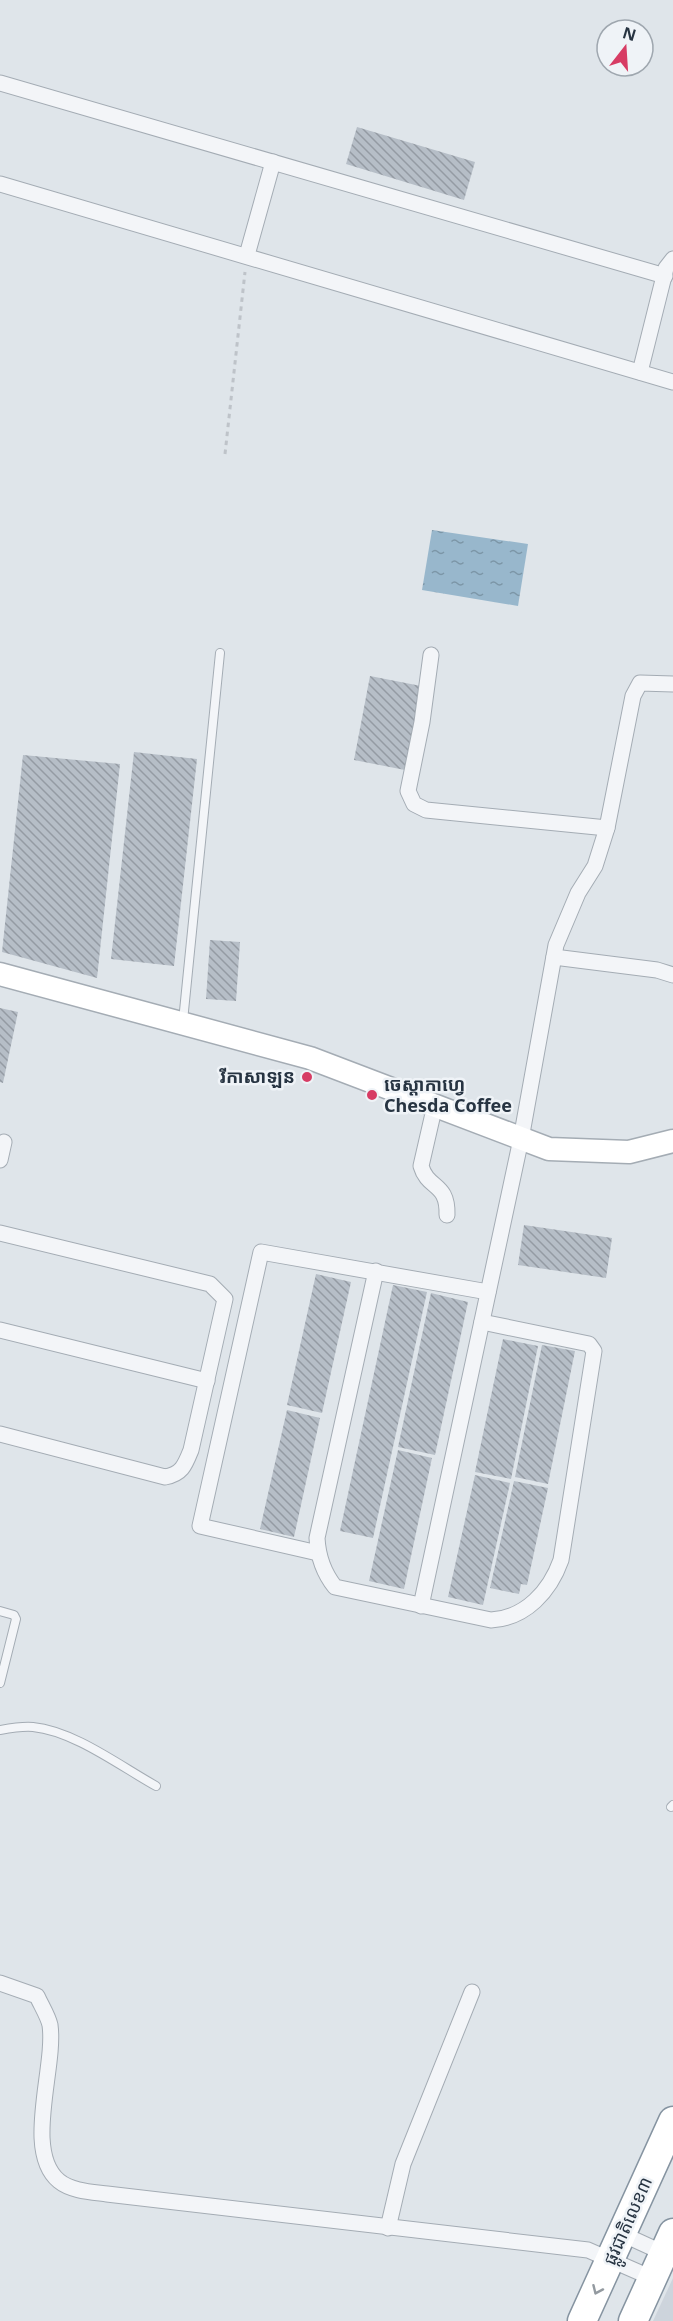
<svg xmlns="http://www.w3.org/2000/svg" width="673" height="2321" font-family="'Noto Sans','Noto Sans Khmer',sans-serif">
<style>
.built{fill:#cdd4dc}
.water{fill:url(#water-ripples)}
.building{fill:url(#building-back-hatch)}
.lines{fill:none;stroke-linecap:round;stroke-linejoin:round}
.lane-casing{stroke:#a4acb4;stroke-width:10}
.street-casing{stroke:#a4acb4;stroke-width:17}
.secondary-casing{stroke:#a4acb4;stroke-width:25}
.highway-casing{stroke:#8694a1;stroke-width:31}
.path{stroke:#bec3c9;stroke-width:3;stroke-dasharray:4.5 4.5;stroke-linecap:butt}
.lane{stroke:#f3f5f8;stroke-width:8}
.street{stroke:#f3f5f8;stroke-width:15}
.secondary{stroke:#fff;stroke-width:22}
.highway{stroke:#fff;stroke-width:28}
.oneway{stroke:#939aa0}
.poi-dot{fill:#d73c64;stroke:#eff3f7;stroke-width:2}
.labels{text-anchor:middle;stroke-width:5;stroke-linejoin:round;paint-order:stroke}
.poi-label{font-size:18px;font-weight:bold;fill:#273442;stroke:#eff3f7;text-anchor:end}
.street-label{font-size:18px;fill:#273442;stroke:#eff3f7}
</style>
<defs>
<pattern id="water-ripples" width="26" height="14" patternUnits="userSpaceOnUse" patternTransform="scale(1.5)"><rect width="26" height="14" fill="#98b7cc"/><path d="M2 4q2-2 4 0t4 0M15 11q2-2 4 0t4 0" fill="none" stroke="#7c96a7"/></pattern>
<pattern id="building-back-hatch" width="6" height="6" patternUnits="userSpaceOnUse" patternTransform="scale(1.5)"><rect width="6" height="6" fill="#b6bec7"/><path d="M-1 5l2 2M0 0l6 6M5-1l2 2" fill="none" stroke="#949ba3"/></pattern>
</defs>
<rect width="100%" height="100%" fill="#dfe5ea"/>
<polygon class="built" points="673,2278 673,2321 653,2321"/>
<polygon class="water" points="432,530 528,544 518,606 422,590"/>
<g class="building">
<polygon points="357,127 475,162 464,200 346,164"/>
<polygon points="370,676 421,686 405,770 354,760"/>
<polygon points="134,752 197,759 174,966 111,959"/>
<polygon points="23,755 120,764 97,978 2,952"/>
<polygon points="210,940 240,942 236,1001 206,999"/>
<polygon points="0,1008 18,1012 3,1083 0,1082"/>
<polygon points="524,1225 612,1238 606,1278 518,1265"/>
<polygon points="316,1274 351,1282 322,1413 287,1405"/>
<polygon points="393,1285 427,1292 373,1538 340,1531"/>
<polygon points="431,1293 468,1302 435,1455 398,1447"/>
<polygon points="503,1339 538,1346 511,1479 475,1472"/>
<polygon points="542,1345 575,1351 548,1484 515,1477"/>
<polygon points="287,1410 320,1418 294,1537 260,1529"/>
<polygon points="398,1450 432,1458 404,1589 369,1581"/>
<polygon points="475,1475 510,1483 483,1605 448,1597"/>
<polygon points="514,1481 548,1488 527,1585 521,1584 519,1594 490,1588"/>
</g>
<g class="lines">
<defs>
<g id="lane">
<polyline points="183,1021 220,653"/>
<polyline points="0,1611 14,1615 16,1619 0,1683"/>
<path d="M0,1730C11,1728 22,1726 33,1727C74,1731 120,1766 156,1786"/>
<polyline points="671,1807 673,1805"/>
</g>
<g id="street">
<polyline points="0,83 665,276"/>
<polyline points="0,184 673,382"/>
<polyline points="247,255 273,162"/>
<polyline points="640,372 666,268 673,259"/>
<polyline points="431,655 422,722 408,791 414,804 426,810 607,828"/>
<polyline points="554,957 657,970 673,975"/>
<path d="M435,1105L421,1166C428,1190 448,1182 447,1215"/>
<polyline points="0,1160 4,1142"/>
<path d="M0,1233L210,1284L225,1299L191,1450C185,1465 182,1474 165,1477L0,1434"/>
<path d="M376,1271L317,1538C318,1556 323,1572 335,1587L491,1620C526,1618 550,1591 561,1560L594,1351L589,1344L482,1322"/>
<polyline points="0,1330 207,1381"/>
<polyline points="318,1553 200,1526 261,1252 488,1292"/>
<polyline points="421,1606 521,1139 556,945 578,893 595,866 607,828 633,696 640,683 673,684"/>
<path d="M0,1983L37,1996C41,2005 48,2016 50,2025C56,2068 23,2151 59,2181C71,2191 92,2192 107,2194L588,2250L652,2278"/>
<polyline points="388,2228 403,2164 472,1992"/>
<polyline points="622,2234 668,2255"/>
</g>
<polyline id="secondary" points="0,974 310,1058 549,1149 629,1152 673,1141"/>
<g id="highway">
<polyline points="582,2321 673,2121"/>
<polyline points="633,2321 673,2233"/>
</g>
</defs>
<use href="#lane" class="lane-casing"/>
<use href="#street" class="street-casing"/>
<use href="#secondary" class="secondary-casing"/>
<use href="#highway" class="highway-casing"/>
<polyline class="path" points="225,454 245,272"/>
<use href="#lane" class="lane"/>
<use href="#street" class="street"/>
<use href="#secondary" class="secondary"/>
<use href="#highway" class="highway"/>
</g>
<defs><path id="oneway-chevron" d="M-2-3.5L2.5 0L-2 3.5" fill="none" stroke-width="1.6" stroke-linecap="round" stroke-linejoin="round" transform="scale(1.5)"/></defs>
<use class="oneway" href="#oneway-chevron" transform="translate(597 2290) rotate(114)"/>
<g class="poi-dot">
<circle cx="307" cy="1077" r="6"/>
<circle cx="372" cy="1095" r="6"/>
</g>
<g class="labels">
<g class="poi-label">
<text x="295" y="1083">រីកាសាឡន</text>
<text x="384" y="1091" text-anchor="start">ចេស្ដាកាហ្វេ<tspan x="384" dy="21">Chesda Coffee</tspan></text>
</g>
<g class="street-label">
<text transform="translate(628 2221) rotate(-66)" y="6">ផ្លូវជាតិលេខ៣</text>
</g>
</g>
<g transform="translate(625 48) rotate(17)"><circle r="28" fill="#eff3f7" stroke="#9fa7af" stroke-width="1.5"/>
<path d="M0-4.5L10 22L0 15L-10 22Z" fill="#d73c64"/>
<text y="-9" font-size="16" font-weight="bold" text-anchor="middle" fill="#273442">N</text>
</g>
</svg>
